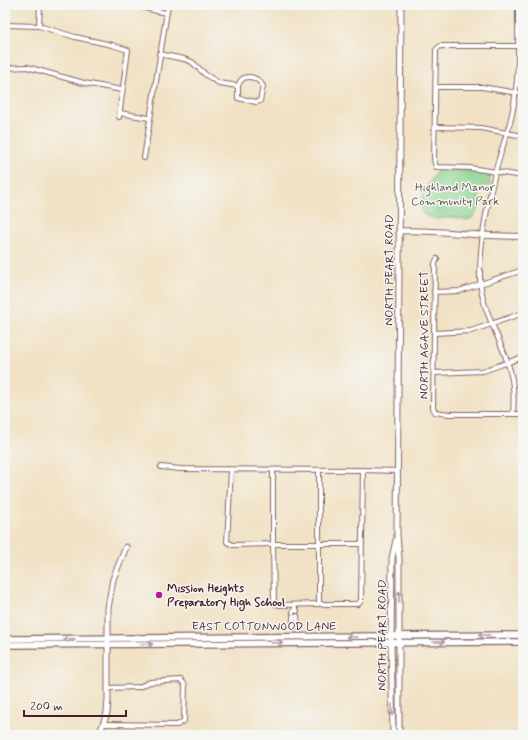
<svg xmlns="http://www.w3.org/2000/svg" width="528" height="740" font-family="Mynerve,sans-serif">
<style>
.green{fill:#89d38f;stroke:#6a795d}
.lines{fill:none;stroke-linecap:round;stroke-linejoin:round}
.minor-casing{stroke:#846361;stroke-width:6}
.tertiary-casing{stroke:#846361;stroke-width:7}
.secondary-casing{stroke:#846361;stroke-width:8}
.minor{stroke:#fff;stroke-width:4}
.tertiary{stroke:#fff;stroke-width:5}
.secondary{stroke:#fff;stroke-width:5.5}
.oneway{stroke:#ae9aa0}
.poi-dot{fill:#b5179e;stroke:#f6f6f2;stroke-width:1.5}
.labels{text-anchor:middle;stroke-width:3;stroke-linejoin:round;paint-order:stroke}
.park-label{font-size:12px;fill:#5d5549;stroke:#f6f6f2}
.street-label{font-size:12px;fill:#4a1f2b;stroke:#f6f6f2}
.poi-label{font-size:12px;font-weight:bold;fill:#4a1f2b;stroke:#f6f6f2;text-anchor:start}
</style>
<rect width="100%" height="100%" fill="#f6f6f2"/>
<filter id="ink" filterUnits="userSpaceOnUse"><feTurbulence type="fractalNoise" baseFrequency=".025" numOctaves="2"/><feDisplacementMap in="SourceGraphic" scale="8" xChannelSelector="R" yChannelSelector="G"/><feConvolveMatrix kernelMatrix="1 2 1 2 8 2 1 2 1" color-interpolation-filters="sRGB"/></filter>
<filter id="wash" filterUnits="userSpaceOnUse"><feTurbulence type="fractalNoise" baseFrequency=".012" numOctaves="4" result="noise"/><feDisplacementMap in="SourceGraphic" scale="16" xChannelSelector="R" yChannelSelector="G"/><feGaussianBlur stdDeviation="0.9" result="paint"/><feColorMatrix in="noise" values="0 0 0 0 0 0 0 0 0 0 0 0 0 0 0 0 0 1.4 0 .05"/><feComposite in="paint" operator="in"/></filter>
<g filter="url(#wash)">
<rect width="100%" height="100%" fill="#f1e2c5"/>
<path class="green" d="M437,170L477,171L490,173V186H483L479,194V209L473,217L468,220L452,217L437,219L424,215C415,201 431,182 437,170Z"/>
</g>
<g filter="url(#ink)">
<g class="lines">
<defs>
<g id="minor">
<polyline points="132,5 166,13"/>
<polyline points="5,25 39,26 75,37 112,45 128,50 119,117"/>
<polyline points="39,26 40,5"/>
<polyline points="523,46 440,46 436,50 434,159 436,167 470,168 523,176"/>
<path d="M159,54L184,59L192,62L206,75L219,83L238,86C242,72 257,76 263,86L260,101L256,102L238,98V86"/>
<polyline points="5,68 27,67 84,83 122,90"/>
<polyline points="436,87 482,87 523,94"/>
<polyline points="120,113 149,118"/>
<polyline points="435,127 481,128 523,136"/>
<polyline points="144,158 168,5"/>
<polyline points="437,259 435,263 433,408 435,412 449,414 523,414"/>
<polyline points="434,292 459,291 523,270"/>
<polyline points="434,333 471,331 523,313"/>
<polyline points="434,373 483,371 523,357"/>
<path d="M513,414C514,401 514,387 511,375C504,341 479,310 480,274C480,241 488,201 496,169C501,150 508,133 512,114C520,77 518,42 518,5"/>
<polyline points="161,467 180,469 363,470 361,601 358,604 319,604"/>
<polyline points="231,470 227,542 233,545 273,544 273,470"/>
<polyline points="319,470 319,544 362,544"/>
<polyline points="363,470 397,471"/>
<polygon points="273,544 319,544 319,604 279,605 274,603"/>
<polyline points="293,612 295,608 297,611"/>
<polyline points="293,616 293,627 295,628 298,626 297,616"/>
<polyline points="103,724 177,725 184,721 185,685 181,680 150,682 139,687 109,688"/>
</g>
<g id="tertiary">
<path d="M399,231C441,229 482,238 523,236"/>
<polyline points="99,735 107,713 108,699 108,608 113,579 126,547"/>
<polyline points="393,735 391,643 392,558 396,540"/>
<polyline points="399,735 399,558 397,535 401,5"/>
</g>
<g id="secondary">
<polyline points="5,639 523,635"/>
<polyline points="5,645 523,642"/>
</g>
</defs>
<use href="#minor" class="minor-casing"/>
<use href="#tertiary" class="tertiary-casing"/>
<use href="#secondary" class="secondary-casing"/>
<use href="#minor" class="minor"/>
<use href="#tertiary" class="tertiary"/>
<use href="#secondary" class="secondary"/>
</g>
<defs><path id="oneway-shaft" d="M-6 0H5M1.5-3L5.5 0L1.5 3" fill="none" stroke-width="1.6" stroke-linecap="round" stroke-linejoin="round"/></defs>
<g class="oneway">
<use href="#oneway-shaft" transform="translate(399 597) rotate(-90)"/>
<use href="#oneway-shaft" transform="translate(484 635) rotate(-180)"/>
<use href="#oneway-shaft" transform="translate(352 637) rotate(180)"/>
<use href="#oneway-shaft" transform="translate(69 639) rotate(179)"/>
<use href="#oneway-shaft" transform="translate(439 642)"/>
<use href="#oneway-shaft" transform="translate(277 643)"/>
<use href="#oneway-shaft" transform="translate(147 644)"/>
<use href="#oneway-shaft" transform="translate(392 710) rotate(89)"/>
</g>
</g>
<circle class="poi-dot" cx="159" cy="595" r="4"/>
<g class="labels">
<g class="park-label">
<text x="455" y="191">Highland Manor<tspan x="455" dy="14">Community Park</tspan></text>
</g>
<g class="street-label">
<text transform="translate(389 270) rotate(-90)" y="4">NORTH PEART ROAD</text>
<text transform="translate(424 335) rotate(-90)" y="4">NORTH AGAVE STREET</text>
<text x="264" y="630">EAST COTTONWOOD LANE</text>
<text transform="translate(382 635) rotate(-90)" y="4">NORTH PEART ROAD</text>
</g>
<g class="poi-label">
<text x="167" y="592">Mission Heights<tspan x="167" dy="14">Preparatory High School</tspan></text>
</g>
</g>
<rect width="528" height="740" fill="none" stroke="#f6f6f2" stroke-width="20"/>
<path d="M24 710v6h102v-6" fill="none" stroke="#4a1f2b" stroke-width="2"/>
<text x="30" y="710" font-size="12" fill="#4a1f2b" stroke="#f6f6f2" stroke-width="3" paint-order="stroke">200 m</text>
</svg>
